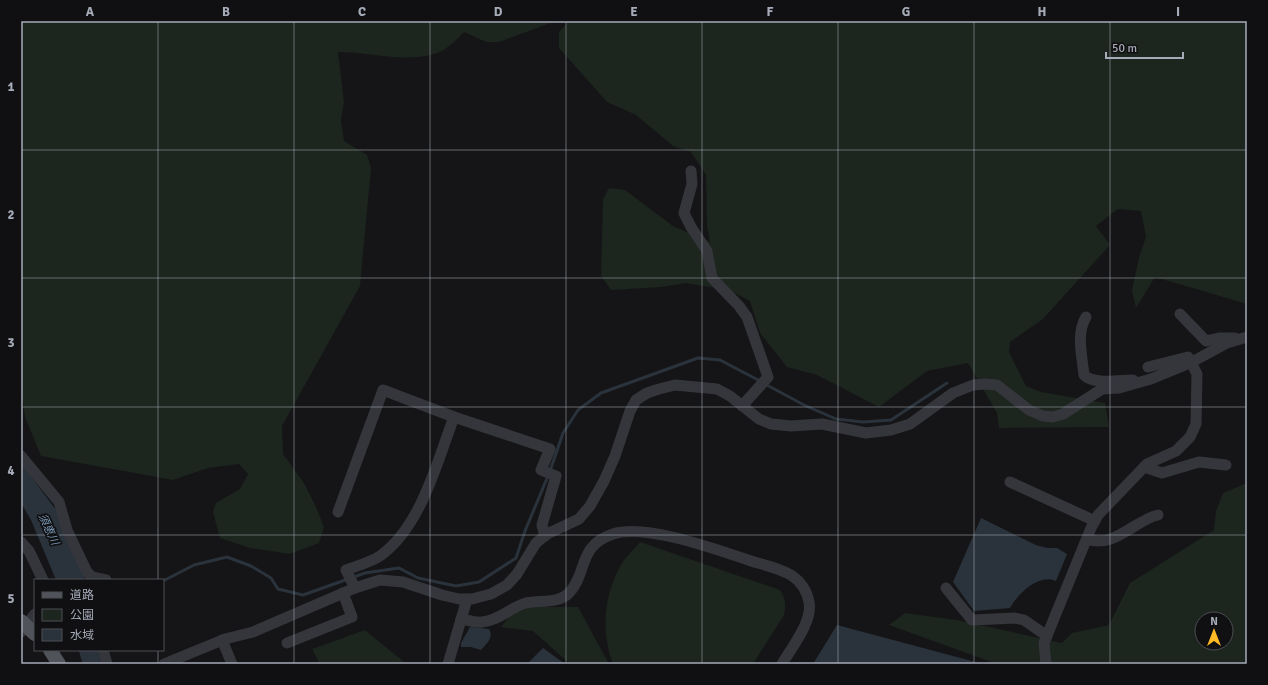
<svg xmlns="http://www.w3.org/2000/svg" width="1268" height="685" font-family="Signika,'Noto Sans JP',sans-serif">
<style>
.green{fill:#1c251e;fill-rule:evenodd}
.water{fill:#2a333c}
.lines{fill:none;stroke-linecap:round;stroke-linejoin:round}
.stream{stroke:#2a333c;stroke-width:3}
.river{stroke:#2a333c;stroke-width:18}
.minor{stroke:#35363c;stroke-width:11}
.major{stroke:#51535b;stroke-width:14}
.grid{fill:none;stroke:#a6abb8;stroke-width:1;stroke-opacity:0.55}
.labels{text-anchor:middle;stroke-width:3.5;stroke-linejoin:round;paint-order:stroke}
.water-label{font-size:11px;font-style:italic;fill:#7a98b6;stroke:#101012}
.neatline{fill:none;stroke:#a6abb8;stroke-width:1.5}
.grid-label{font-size:13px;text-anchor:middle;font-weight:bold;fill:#a6abb8}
</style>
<rect width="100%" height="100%" fill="#151517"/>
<g class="green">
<path d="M21,21H556L499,42H486L464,32C456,40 446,51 434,54C403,63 370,52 338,52L344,102L341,120L344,141L367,155L371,168L360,286L282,426L283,454L304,483L316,507L324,527L319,543L290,554L250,548L220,538L213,512L216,503L240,489L248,474L239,464L208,468L173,480L41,456L25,417L21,383Z"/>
<polygon points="569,21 1247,21 1247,304 1155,277 1136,308 1132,291 1139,257 1146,237 1141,211 1118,209 1096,226 1110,245 1043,319 1010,342 1009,352 1026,386 1041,392 1105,403 1109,427 999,428 997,413 968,363 927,371 879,407 817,375 787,367 760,333 750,301 729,290 686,283 661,287 611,290 601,276 603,199 609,188 625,190 673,226 710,242 707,226 706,175 691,152 673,146 636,115 607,102 559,48 559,32"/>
<path d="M1247,483V664H997L889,625L905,613L957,620L1062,643L1072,633L1109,625L1130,583L1214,530L1216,511L1223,493ZM1202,619H1226V643H1202Z"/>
<path d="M640,542L780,590C786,599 786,605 784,615L753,664H613C600,630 604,591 624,560C629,554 635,548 640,542Z"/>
<polygon points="530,607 578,607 609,664 570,664 533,631 501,627 512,613"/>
<polygon points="365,630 404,662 397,664 320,664 312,649"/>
</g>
<g class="water">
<polygon points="21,463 56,510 84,575 84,580 56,580 31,520 21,503"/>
<path d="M981,518L1036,545L1047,548H1057L1067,554L1056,581C1038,573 1018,594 1010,608L974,611L953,582Z"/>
<polygon points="837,625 983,664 813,664"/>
<path d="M470,627L489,629C494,638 487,643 481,650L471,647H461V643Z"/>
<polygon points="543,648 565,664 527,664"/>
</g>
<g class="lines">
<g class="stream">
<polyline points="765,384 804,405 836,419 863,422 891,420 947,383"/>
<polyline points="550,471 563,433 578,410 601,393 698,358 720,360 760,381"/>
<polyline points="163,581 194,565 227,557 251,566 271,578 278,589 303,595 365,573 399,568 418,578 456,586 479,582 516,558 525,531 548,476"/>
</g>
<polyline class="river" points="88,650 92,664"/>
<g class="minor">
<polyline points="691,171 692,184 684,213 691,227 707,251 712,278 739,306 747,317 768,377 742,406"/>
<polyline points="1180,314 1206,341 1220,338 1235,338"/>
<path d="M1086,317C1076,333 1082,356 1084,375C1094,385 1119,380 1133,380"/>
<polyline points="21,456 59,502 67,530 87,572 92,577 106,580"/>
<polyline points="1144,467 1162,473 1199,462 1226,465"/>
<polyline points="1010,482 1095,521"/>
<polyline points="338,512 383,390 454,417 550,449 541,470 556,476 542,525 545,536"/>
<path d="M1087,539C1114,549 1135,520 1158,515"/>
<polyline points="21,542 29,551 43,580"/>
<path d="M355,588L346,570C357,566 371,562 380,556C421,527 437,462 454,417"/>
<polyline points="946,588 972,620 1015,618 1024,620 1047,636"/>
<path d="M461,619C468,620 475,623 482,622C498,621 511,607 526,603C540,600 558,604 569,593C588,573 577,546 613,534C645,523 718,550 751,561C764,565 779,568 791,575C800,581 807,591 809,602C813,621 792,647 782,664"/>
<polyline points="21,632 35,614"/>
<polyline points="222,640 232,664"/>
<polyline points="287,643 352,617 343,593"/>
<polyline points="103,650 107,664"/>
<polyline points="164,664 225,639 253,632 355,588 380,580 403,582 442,595 459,599 472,599 491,594 507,585 517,574 536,543 547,534 579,519 590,506 604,481 615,456 630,411 636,400 647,393 659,389 675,385 717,389 730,396 759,419 771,424 791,426 822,424 866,433 891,430 910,424 953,393 973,385 985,384 997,385 1029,410 1043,416 1053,417 1063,414 1102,389 1119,388 1151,379 1190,363 1227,343 1247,337"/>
<polyline points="448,664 467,599"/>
<polyline points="1046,664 1044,643 1091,528 1098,515 1147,464 1176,451 1190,437 1196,424 1197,374 1188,357 1148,367"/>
</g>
<g class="major">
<polyline points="21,621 35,634"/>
<polyline points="50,650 59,664"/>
</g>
</g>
<path class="grid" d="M158,21V580M294,21V664M430,21V664M566,21V664M702,21V664M838,21V664M974,21V664M1110,21V664M21,150H1247M21,278H1247M21,407H1247M21,535H1247M158,650V664"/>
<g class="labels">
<g class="water-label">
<text transform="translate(49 529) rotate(65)" y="4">須恵川</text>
</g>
</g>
<rect width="1268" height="685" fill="none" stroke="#101012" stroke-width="44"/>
<rect x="34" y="579" width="130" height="72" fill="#101012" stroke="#4c4e54"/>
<rect x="42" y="592" width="20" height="6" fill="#51535b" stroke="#4c4e54"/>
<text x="70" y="599" font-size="12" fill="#a6abb8">道路</text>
<rect x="42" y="609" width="20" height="12" fill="#1c251e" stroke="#4c4e54"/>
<text x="70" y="619" font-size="12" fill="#a6abb8">公園</text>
<rect x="42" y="629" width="20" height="12" fill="#2a333c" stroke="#4c4e54"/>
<text x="70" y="639" font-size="12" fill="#a6abb8">水域</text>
<g transform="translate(1214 631)"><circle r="19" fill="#101012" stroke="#4c4e54"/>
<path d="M0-3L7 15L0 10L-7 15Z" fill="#ffba25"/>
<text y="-6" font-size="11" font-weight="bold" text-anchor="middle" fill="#a6abb8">N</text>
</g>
<path d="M1106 52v6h77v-6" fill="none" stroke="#a6abb8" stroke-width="2"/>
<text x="1112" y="52" font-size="12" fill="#a6abb8" stroke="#101012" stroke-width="3" paint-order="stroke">50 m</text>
<rect x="22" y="22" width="1224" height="641" class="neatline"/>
<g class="grid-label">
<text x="90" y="16">A</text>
<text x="226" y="16">B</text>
<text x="362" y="16">C</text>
<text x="498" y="16">D</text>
<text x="634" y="16">E</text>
<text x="770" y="16">F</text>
<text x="906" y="16">G</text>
<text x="1042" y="16">H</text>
<text x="1178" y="16">I</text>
<text x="11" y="91">1</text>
<text x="11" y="219">2</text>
<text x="11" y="347">3</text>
<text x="11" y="475">4</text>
<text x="11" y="603">5</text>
</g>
</svg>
